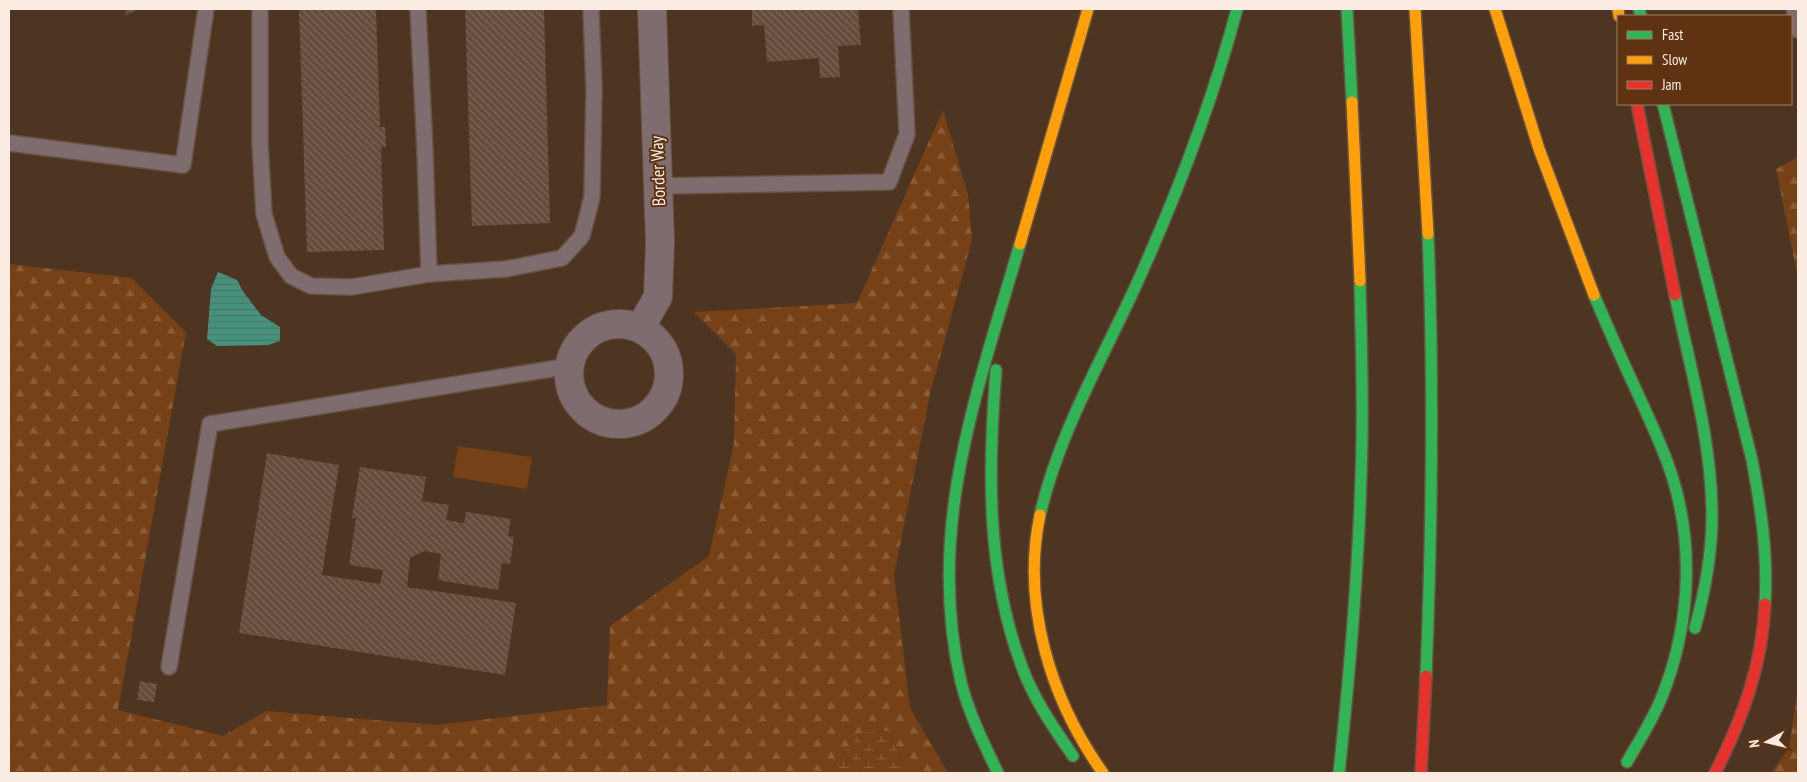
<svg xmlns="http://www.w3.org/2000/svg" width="1807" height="782" font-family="'PT Sans Narrow',sans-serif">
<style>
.forest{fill:url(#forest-firs)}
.wetland{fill:url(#wetland-marsh)}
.pitch{fill:#764116}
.water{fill:url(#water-rules)}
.building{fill:url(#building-back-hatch)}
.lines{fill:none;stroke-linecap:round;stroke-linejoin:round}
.lane-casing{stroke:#665344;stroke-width:18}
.street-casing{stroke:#665344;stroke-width:30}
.fast-casing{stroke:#665344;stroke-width:14}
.slow-casing{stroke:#665344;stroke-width:14}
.jam-casing{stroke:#665344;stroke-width:14}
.lane{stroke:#7e6c6f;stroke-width:15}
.street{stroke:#7e6c6f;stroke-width:28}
.fast{stroke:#30b455;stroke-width:11}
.slow{stroke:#ff9f0a;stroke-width:11}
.jam{stroke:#e5322d;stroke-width:11}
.labels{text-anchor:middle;stroke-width:4;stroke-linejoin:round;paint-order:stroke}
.street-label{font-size:18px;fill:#faece3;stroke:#5f3311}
</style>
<defs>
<pattern id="forest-firs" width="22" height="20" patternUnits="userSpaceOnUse" patternTransform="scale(1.25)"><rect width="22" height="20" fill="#764116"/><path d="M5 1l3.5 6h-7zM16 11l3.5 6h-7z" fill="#8a5d38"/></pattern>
<pattern id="wetland-marsh" width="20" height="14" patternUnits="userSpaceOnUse" patternTransform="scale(1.25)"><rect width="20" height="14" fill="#764116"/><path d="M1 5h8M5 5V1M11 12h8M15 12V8" fill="none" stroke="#8a5d38"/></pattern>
<pattern id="water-rules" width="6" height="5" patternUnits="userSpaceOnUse" patternTransform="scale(1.25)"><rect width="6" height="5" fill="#46927d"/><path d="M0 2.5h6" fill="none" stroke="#487869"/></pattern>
<pattern id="building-back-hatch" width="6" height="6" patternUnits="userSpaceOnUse" patternTransform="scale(1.25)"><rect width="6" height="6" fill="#634c3b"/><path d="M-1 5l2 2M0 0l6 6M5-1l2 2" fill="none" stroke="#7a6657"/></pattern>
</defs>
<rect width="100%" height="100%" fill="#4e3522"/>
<g class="forest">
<polygon points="943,110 968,195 972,240 930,394 894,575 910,708 948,773 907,773 889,731 859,733 829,773 9,773 9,264 132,278 186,332 118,710 223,736 266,711 437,725 607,705 610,626 709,556 734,443 736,354 694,312 857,303"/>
<polygon points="1798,157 1798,278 1776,169"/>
<polygon points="1798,687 1798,773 1771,773 1789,748"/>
</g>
<polygon class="wetland" points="889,731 907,773 829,773 859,733"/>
<polygon class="pitch" points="458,446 532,457 527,489 453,477"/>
<polygon class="water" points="218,272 237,280 244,293 261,315 280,327 280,341 268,345 217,346 207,339 211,289"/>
<g class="building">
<polygon points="124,9 139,9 127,15"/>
<polygon points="299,9 376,9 380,127 385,127 386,147 381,147 384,250 307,252"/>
<polygon points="465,9 544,9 550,223 472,226"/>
<polygon points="752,9 858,9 861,45 838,46 840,77 820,78 819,58 767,62 764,25 752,26"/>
<polygon points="267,453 339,465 322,575 380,584 383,570 349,565 356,518 352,518 360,467 426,477 422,501 449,505 446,520 464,523 466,512 511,519 508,536 514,537 510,564 502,563 498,590 438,580 441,554 424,551 410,558 407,587 516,603 505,675 239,633"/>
<polygon points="140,681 157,684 154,702 137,700"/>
</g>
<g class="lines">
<defs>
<g id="lane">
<polyline points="260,9 260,143 264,214 277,257 291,276 311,286 352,287 429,274"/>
<polyline points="418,9 425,151 429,274 506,269 562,258 582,236 592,197 594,89 591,9"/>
<polyline points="1794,9 1798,30"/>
<polyline points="9,143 183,165 206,9"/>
<polyline points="658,186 889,182 907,134 901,9"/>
<polyline points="169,667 210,424 570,366"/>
</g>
<g id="street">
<circle cx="619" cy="374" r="50"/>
<polyline points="640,328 658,297 660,242 652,9"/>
</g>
<g id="fast">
<polyline points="1347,9 1352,102"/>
<polyline points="1639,9 1641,16"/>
<path d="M1663,104L1752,460C1761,508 1768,555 1765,604"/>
<path d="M1594,295C1608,328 1622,360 1637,392C1650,421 1664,449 1673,479C1695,551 1689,630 1661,699C1652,721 1639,741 1627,762"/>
<path d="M1675,295C1690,368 1712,441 1712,516C1712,554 1705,591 1695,628"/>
<path d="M996,370C988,470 986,571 1022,667C1034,700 1054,728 1073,756"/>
<path d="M1040,515C1058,436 1099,365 1133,292C1175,200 1211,107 1237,9"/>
<path d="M1426,676C1432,529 1434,381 1428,234"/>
<path d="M998,773C984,744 969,714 961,682C925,529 978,389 1020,244"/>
<path d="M1339,773C1351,662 1360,552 1362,440C1363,387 1361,334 1360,281"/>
</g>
<g id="slow">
<polyline points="1415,9 1428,234"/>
<polyline points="1495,9 1539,149 1594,295"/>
<polyline points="1618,9 1619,16"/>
<polyline points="1352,102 1360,281"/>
<polyline points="1020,244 1088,9"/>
<path d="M1040,515C1021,605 1051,700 1103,773"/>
</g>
<g id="jam">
<polyline points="1637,104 1675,295"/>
<polyline points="1421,773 1426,676"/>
<path d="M1715,773C1743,718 1762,666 1765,604"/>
</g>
</defs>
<use href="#lane" class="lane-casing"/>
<use href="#street" class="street-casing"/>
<use href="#fast" class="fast-casing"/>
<use href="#slow" class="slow-casing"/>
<use href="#jam" class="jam-casing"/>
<use href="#lane" class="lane"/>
<use href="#street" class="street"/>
<use href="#fast" class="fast"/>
<use href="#slow" class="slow"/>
<use href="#jam" class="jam"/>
</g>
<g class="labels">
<g class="street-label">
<text transform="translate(658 171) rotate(-92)" y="6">Border Way</text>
</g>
</g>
<rect width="1807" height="782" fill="none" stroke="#faece3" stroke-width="20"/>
<rect x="1617" y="15" width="175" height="90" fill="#5f3311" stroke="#9d7d65"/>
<rect x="1627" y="31" width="25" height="8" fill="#30b455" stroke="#9d7d65"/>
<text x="1662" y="40" font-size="15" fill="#faece3">Fast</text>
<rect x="1627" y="56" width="25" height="8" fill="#ff9f0a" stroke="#9d7d65"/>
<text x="1662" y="65" font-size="15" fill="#faece3">Slow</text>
<rect x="1627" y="81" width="25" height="8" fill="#e5322d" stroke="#9d7d65"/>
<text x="1662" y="90" font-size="15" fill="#faece3">Jam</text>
<g transform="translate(1767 742) rotate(262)" stroke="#5f3311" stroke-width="4" paint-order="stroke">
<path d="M0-4L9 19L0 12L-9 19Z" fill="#faece3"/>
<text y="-8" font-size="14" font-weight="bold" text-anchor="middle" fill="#faece3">N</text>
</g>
</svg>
